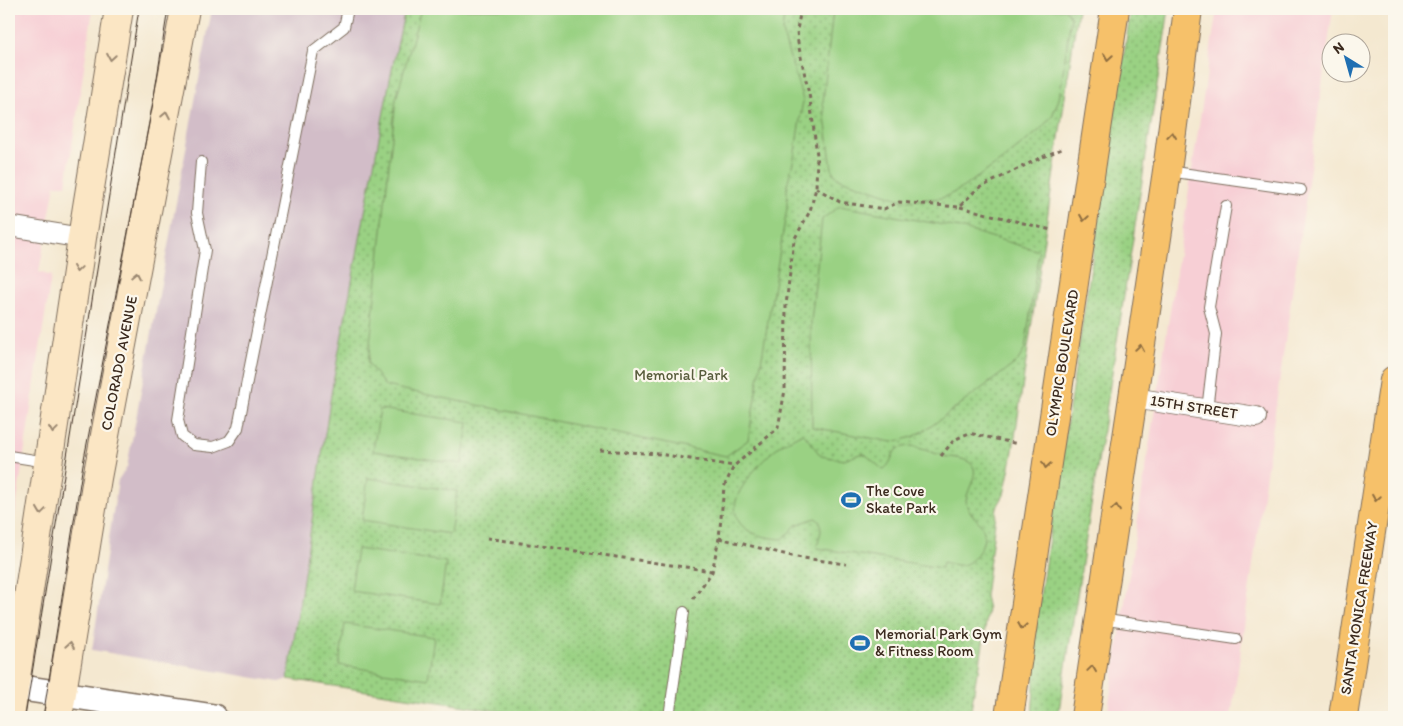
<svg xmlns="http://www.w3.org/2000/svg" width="1403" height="726" font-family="Itim,sans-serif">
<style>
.built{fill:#f7cfd5}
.industrial{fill:#d2bdc8}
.grass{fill:url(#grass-dots);stroke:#6a7e50}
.garden{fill:#9ad183;stroke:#6a7e50}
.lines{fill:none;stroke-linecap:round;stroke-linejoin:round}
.service-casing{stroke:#7c6c5c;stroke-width:12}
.minor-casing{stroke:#7c6c5c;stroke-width:22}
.tertiary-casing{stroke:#7c6c5c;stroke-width:28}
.secondary-casing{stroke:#7c6c5c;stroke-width:30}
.primary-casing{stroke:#7c6c5c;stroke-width:30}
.motorway-casing{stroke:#7c6c5c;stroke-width:30}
.path{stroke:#7c6c5c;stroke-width:3;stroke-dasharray:4 4;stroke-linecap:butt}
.service{stroke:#fff;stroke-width:10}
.minor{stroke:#fff;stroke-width:20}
.tertiary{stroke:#fff;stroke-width:25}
.secondary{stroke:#fbe6c4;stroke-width:28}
.primary{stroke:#f6c16b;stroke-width:28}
.motorway{stroke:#f6c16b;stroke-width:28}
.tram{stroke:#3b2a1e;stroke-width:1}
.oneway{stroke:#9b8871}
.oneway2{stroke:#8f6e41}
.labels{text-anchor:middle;stroke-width:4.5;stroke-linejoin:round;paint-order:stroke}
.street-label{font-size:15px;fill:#3b2a1e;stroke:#fbf7ec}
.park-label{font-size:15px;fill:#585c3c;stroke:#fbf7ec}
.poi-label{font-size:15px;fill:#3b2a1e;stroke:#fbf7ec;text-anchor:start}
</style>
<defs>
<pattern id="grass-dots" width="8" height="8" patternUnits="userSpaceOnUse" patternTransform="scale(1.25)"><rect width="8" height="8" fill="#9ad183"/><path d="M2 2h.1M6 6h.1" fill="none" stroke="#7faa6b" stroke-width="1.8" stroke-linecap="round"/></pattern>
</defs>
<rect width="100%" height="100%" fill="#fbf7ec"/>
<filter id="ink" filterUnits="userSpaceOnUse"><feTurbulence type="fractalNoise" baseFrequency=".02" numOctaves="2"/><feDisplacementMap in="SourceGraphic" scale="10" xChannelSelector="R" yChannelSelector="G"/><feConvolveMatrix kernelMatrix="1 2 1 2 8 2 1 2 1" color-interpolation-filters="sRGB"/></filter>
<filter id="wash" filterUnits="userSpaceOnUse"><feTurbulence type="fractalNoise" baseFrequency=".0096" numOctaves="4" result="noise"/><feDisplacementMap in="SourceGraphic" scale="20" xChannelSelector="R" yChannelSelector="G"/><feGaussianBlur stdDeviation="1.12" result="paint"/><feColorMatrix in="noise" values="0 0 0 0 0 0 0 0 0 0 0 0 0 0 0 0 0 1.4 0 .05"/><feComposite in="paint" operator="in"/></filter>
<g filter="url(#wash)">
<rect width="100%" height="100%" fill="#f4e8d0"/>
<g class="built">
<polygon points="9,9 93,9 66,185 55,185 39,272 51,276 9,553"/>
<polygon points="1217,9 1333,9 1231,717 1107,717"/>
</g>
<polygon class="industrial" points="212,9 405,9 390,79 332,388 288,679 279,682 92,650 118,480 127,467"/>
<g class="grass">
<polygon points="405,9 1078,9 1012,457 1004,495 997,507 985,596 988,609 979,671 977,672 970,717 537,717 288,679 332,388 390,79"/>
<polygon points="1131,9 1169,9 1058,717 1032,717 1034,689 1032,648"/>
</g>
<g class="garden">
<polygon points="421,9 785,9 782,32 803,100 794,158 787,185 787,208 748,440 726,456 385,386 368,363 396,99"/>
<polygon points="833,9 1064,9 1067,11 1071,17 1059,99 1052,116 1040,130 1001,161 959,190 942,198 905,201 841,179 834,174 832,169 823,102"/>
<polygon points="840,206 960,228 1039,251 1025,349 1017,362 930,427 913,437 892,442 812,427 811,322 822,219"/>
<polygon points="380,409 468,422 462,464 373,451"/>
<path d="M803,433L821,456L844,460L860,454H865L881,468L884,469C897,459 887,447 912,446L947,457C953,457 957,458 962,459C990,467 961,492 967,506C970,515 981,521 984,532C986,543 975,563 962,565C957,566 948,563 943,562L941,568L817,548L821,531L820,521L815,518L796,525L783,539C761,538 730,531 736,501C740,484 765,457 779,446C787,441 795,437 803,433Z"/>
<polygon points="368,478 457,491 450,534 362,520"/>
<polygon points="357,549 446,562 440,604 351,591"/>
<polygon points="345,624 434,637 428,679 339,665"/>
</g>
</g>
<g filter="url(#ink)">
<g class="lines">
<defs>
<g id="service">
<polyline points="201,162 197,213 205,250 178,420 182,436 194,445 213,447 229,441 238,428 248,376 313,51 344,27 348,9"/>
<polyline points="1168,171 1301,190"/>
<polyline points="1207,410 1216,334 1209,307 1226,206"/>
<polyline points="9,456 47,462"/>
<polyline points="1100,619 1236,639"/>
<polyline points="669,717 684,612"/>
</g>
<g id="minor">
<polyline points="9,226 82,238"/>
<polyline points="1133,398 1256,417"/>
</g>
<polyline id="tertiary" points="9,686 214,717"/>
<g id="secondary">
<polyline points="10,717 82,238 119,9"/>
<polyline points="58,717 97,478 185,9"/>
</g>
<g id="primary">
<polyline points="1009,717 1115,9"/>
<polyline points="1085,717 1167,171 1188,9"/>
</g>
<polyline id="motorway" points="1343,717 1394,380"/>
</defs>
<use href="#service" class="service-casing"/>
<use href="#minor" class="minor-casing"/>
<use href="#tertiary" class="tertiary-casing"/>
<use href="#secondary" class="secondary-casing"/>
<use href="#primary" class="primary-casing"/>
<use href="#motorway" class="motorway-casing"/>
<g class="path">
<polyline points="816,188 840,202 884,209 899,202 959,207 977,189 1040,158 1064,148"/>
<polyline points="960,207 1051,230"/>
<polyline points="600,450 659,454 734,466"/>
<polyline points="941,456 954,440 969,433 1018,444"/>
<polyline points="487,538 712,571"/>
<polyline points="719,538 796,557 846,564"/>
<polyline points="693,599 712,572 719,538 724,487 734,466 778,428 785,390 786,305 794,240 810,211 816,188 817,155 810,99 798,43 797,30 801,9"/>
</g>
<use href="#service" class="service"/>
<use href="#minor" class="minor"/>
<use href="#tertiary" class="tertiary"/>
<use href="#secondary" class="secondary"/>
<use href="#primary" class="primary"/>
<use href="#motorway" class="motorway"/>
<g class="tram">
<polyline points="25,717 139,9"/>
<polyline points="43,717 83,464 153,103 168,9"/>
</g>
</g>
<defs><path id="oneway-chevron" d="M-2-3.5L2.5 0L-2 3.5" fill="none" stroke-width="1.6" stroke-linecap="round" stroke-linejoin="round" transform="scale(1.25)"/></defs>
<g class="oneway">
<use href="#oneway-chevron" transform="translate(111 57) rotate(99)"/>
<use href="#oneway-chevron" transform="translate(166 115) rotate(-79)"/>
<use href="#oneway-chevron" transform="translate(77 269) rotate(98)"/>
<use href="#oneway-chevron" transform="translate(136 275) rotate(-79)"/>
<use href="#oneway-chevron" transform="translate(53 430) rotate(98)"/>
<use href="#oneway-chevron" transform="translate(41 511) rotate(98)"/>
<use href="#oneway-chevron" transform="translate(70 645) rotate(-80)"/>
</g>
<g class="oneway2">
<use href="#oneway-chevron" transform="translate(1108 57) rotate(99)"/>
<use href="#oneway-chevron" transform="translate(1172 135) rotate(-83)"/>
<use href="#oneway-chevron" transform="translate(1084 218) rotate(99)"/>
<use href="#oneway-chevron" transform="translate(1140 348) rotate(-81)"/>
<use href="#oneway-chevron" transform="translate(1046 465) rotate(99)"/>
<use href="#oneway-chevron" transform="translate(1376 498) rotate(99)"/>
<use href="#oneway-chevron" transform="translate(1116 508) rotate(-81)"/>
<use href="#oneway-chevron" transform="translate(1022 626) rotate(99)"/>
<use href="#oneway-chevron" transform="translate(1092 669) rotate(-82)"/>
</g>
</g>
<defs>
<symbol id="stadium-bare" viewBox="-9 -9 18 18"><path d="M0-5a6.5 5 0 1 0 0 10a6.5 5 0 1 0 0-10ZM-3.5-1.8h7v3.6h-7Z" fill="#1f6fb2" stroke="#fbf7ec" stroke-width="2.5" paint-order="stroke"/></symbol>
</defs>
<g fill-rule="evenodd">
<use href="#stadium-bare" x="837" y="486" width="28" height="28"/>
<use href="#stadium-bare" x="846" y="629" width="28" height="28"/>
</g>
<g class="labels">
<g class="street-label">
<text transform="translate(119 363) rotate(-79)" y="5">COLORADO AVENUE</text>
<text transform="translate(1062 363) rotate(-81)" y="5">OLYMPIC BOULEVARD</text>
<text transform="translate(1194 407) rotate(9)" y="5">15TH STREET</text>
<text transform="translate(1359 608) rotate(-81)" y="5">SANTA MONICA FREEWAY</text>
</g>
<g class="park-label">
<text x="681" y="380">Memorial Park</text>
</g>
<g class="poi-label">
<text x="866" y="496">The Cove<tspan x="866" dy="17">Skate Park</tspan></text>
<text x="875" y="639">Memorial Park Gym<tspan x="875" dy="17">&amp; Fitness Room</tspan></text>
</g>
</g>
<rect width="1403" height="726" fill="none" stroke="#fbf7ec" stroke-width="30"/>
<g transform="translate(1346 58) rotate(323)"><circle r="24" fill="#fbf7ec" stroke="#aea59a"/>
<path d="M0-4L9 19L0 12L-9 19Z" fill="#1f6fb2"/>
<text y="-8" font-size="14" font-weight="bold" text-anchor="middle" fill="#3b2a1e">N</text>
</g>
</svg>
